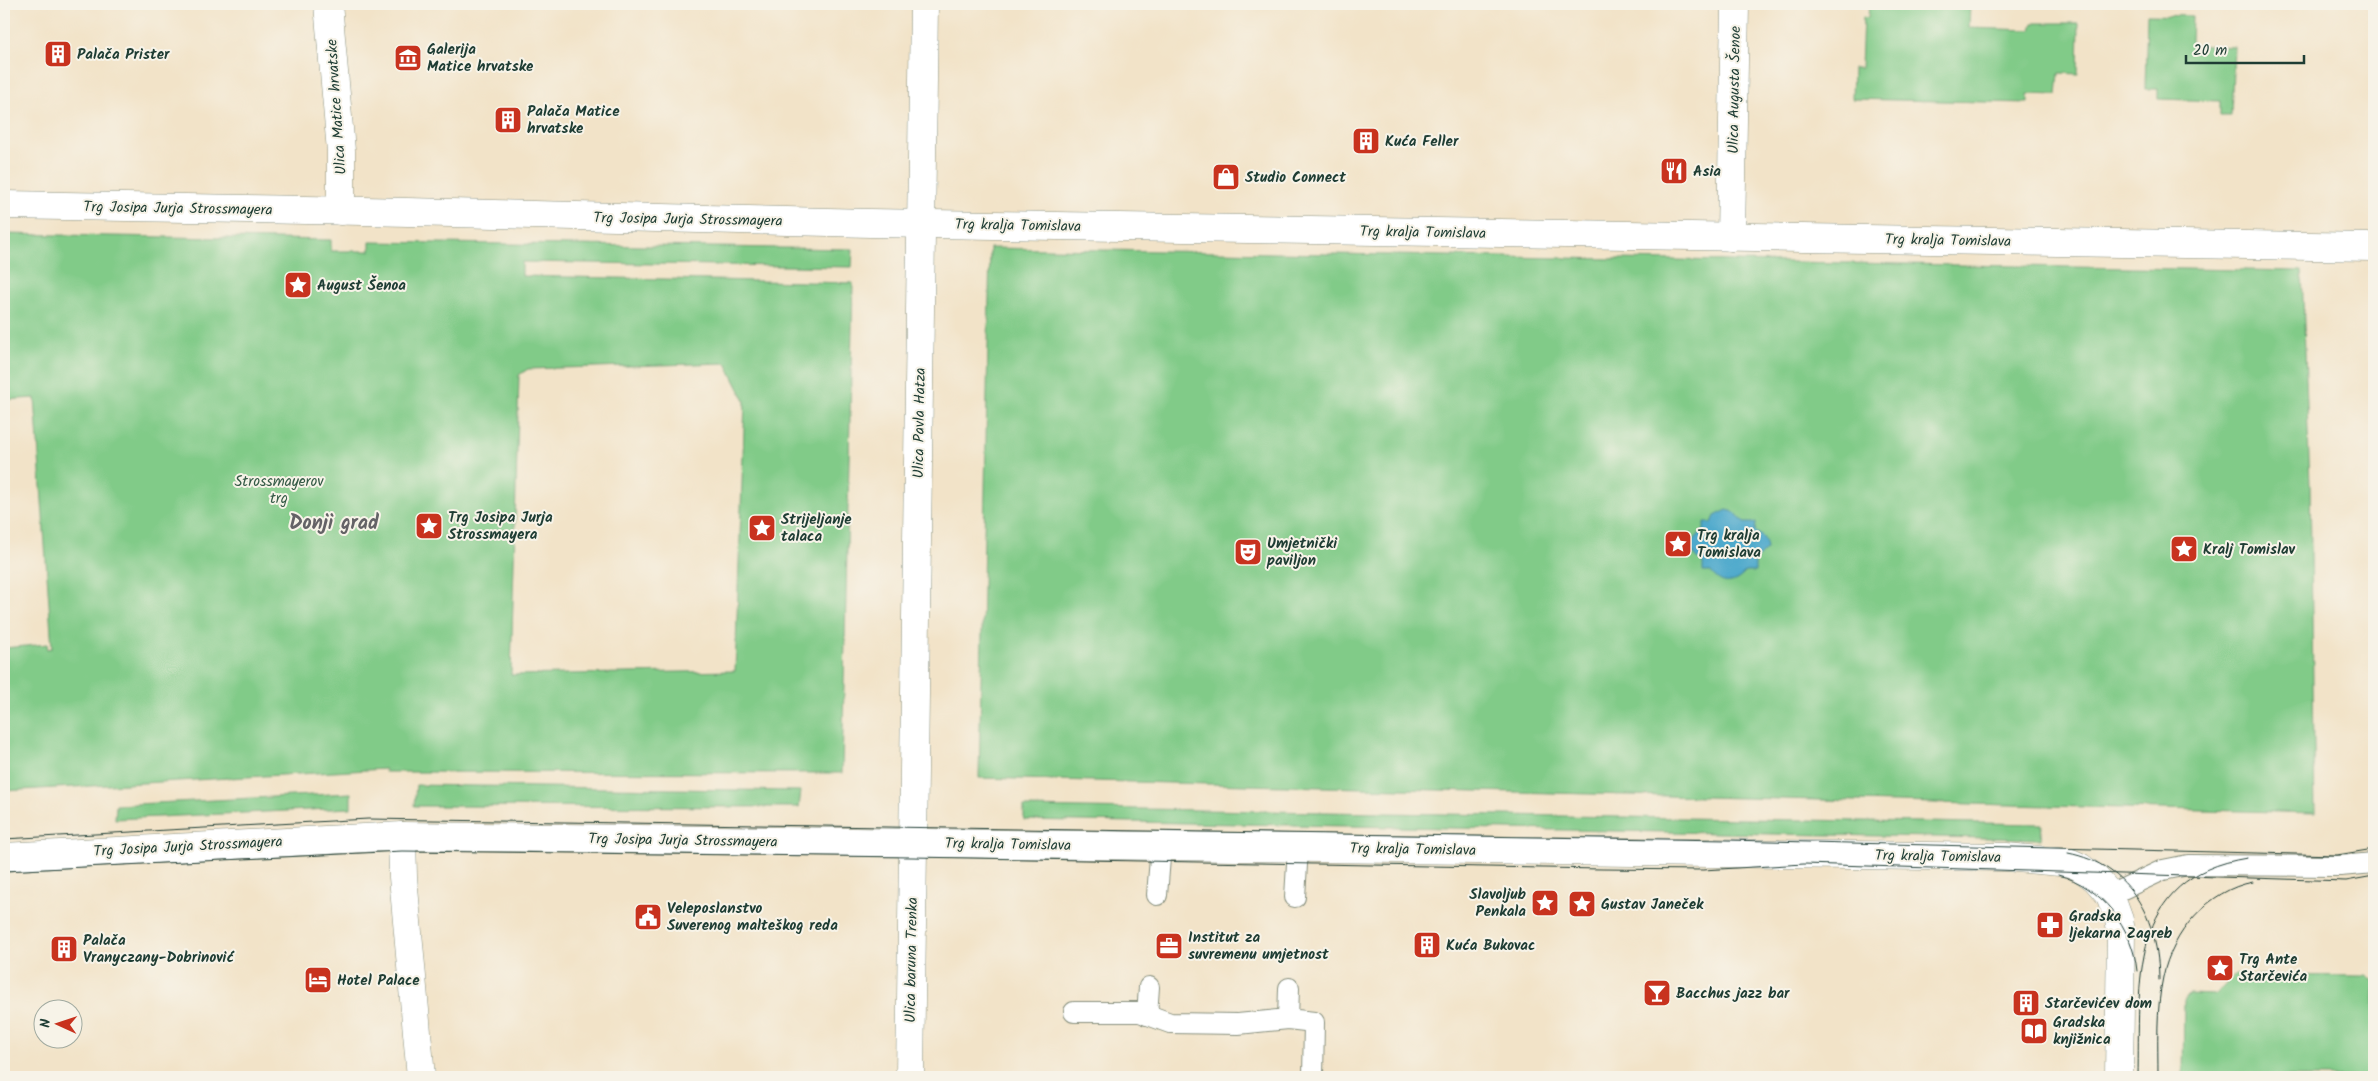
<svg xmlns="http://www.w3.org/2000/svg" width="2378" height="1081" font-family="Kalam,sans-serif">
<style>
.green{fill:#81cb88;stroke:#50845e;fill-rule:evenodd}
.water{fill:#4ea9cc;stroke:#367380}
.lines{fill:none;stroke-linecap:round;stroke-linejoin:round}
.lane-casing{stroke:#88907e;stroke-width:22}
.street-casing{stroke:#88907e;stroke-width:29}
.secondary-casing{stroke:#88907e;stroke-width:29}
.lane{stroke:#fff;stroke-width:20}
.street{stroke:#fff;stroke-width:28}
.secondary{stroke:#fff;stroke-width:28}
.tram{stroke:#1f3d34;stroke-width:1}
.labels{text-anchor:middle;stroke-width:4;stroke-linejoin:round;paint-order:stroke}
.poi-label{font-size:15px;font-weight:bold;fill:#1f3d34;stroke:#f7f3e8;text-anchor:start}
.street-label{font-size:15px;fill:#1f3d34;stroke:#f7f3e8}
.park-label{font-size:15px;fill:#335945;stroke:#f7f3e8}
.district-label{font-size:20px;font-weight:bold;fill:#646266;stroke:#f7f3e8}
</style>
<rect width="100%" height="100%" fill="#f7f3e8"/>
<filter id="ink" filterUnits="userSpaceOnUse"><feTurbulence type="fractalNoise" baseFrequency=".02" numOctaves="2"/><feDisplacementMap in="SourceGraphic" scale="10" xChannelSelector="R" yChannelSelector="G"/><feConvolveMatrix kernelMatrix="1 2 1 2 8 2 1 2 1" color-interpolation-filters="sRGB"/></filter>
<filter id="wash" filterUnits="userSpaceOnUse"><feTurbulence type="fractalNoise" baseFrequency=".0096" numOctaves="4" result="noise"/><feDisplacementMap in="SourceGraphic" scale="20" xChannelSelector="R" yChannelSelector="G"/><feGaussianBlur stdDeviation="1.12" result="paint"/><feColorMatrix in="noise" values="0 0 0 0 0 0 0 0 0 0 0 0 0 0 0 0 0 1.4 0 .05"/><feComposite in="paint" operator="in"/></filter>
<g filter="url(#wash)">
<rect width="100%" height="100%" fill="#f2e3c8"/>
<g class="green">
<polygon points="1869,4 1970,4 1969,28 2031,30 2033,23 2079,23 2078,74 2059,73 2057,95 2028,94 2028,103 1852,99 1853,68 1861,68 1863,17 1868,18"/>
<polygon points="2147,15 2192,16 2191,45 2234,47 2231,116 2220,116 2220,101 2158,99 2158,89 2145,89"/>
<path d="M4,234L331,240V251H370V242L853,249L852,267L522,262V276L853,283L842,773L385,772V769L4,791V648L48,644L47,649L52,648L35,398L4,400ZM726,363L745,401L735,671L511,675L519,375L528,369Z"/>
<polygon points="990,248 2302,271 2310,484 2315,813 979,778"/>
<polygon points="416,785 801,791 799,807 414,806"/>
<polygon points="351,793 351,808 115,819 116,805"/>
<polygon points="1024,807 2042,824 2041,839 1024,820"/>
<polygon points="2235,975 2366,976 2374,981 2374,1077 2183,1077 2184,1000 2189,994 2215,995"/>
</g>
<path class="water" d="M1727,510L1735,512L1744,523H1756L1755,532C1764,536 1766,540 1767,549L1755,561V572H1746C1734,585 1722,587 1711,572H1703V563C1688,553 1688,541 1704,531V523H1712L1715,516Z"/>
</g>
<g filter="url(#ink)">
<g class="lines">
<defs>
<g id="lane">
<polyline points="1157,895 1161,846"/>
<polyline points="2110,895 2163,870 2188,865 2340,866 2374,863"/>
<polyline points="1295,897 1298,848"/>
<polyline points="1289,988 1288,1019 1314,1022 1313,1077"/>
<polyline points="1074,1012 1140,1012 1170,1023 1238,1024 1288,1019"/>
<polyline points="1147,1015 1149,987"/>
</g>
<g id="street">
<polyline points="328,4 341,151 341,211"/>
<polyline points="1731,237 1735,4"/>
<polyline points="402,836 403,877 421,1077"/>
</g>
<g id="secondary">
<polyline points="4,205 364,211 870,223 2374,247"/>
<polyline points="4,857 402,836 2006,857 2071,863 2080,867 2096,879 2110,895 2119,920 2121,931 2119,1077"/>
<polyline points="910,1077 924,4"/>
</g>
</defs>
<use href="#lane" class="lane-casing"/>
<use href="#street" class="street-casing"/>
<use href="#secondary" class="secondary-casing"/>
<use href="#lane" class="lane"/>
<use href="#street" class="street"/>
<use href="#secondary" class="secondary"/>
<g class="tram">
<polyline points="4,839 368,819 1728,840 2337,855 2374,849"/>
<path d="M2068,853C2131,865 2159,920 2159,980"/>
<polyline points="4,871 402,851 912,857 1602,869 1703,870 1804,864 2346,881 2374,876"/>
<path d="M2058,875C2102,886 2133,928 2137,971"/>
<path d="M2138,1077C2140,983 2126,877 2247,858"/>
<path d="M2158,1077C2158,1044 2156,1010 2163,977C2172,933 2208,890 2253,882"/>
</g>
</g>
</g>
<defs>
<symbol id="building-square" viewBox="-11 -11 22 22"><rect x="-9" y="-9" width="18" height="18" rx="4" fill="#c8321e" stroke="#f7f3e8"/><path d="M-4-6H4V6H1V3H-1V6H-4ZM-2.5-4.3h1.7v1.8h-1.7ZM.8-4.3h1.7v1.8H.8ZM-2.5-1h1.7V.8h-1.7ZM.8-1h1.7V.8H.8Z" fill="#fff"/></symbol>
<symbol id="museum-square" viewBox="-11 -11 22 22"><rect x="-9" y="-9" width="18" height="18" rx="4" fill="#c8321e" stroke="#f7f3e8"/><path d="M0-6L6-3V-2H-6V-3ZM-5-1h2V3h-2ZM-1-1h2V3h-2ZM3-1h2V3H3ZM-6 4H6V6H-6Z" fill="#fff"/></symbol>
<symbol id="restaurant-square" viewBox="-11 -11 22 22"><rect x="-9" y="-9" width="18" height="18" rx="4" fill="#c8321e" stroke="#f7f3e8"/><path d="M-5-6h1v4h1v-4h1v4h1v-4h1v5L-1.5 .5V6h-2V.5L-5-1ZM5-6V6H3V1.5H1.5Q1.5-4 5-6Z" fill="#fff"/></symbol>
<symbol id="shop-square" viewBox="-11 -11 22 22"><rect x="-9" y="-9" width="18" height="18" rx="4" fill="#c8321e" stroke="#f7f3e8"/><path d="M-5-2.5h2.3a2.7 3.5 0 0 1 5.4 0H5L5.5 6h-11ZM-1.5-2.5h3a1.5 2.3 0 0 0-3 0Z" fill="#fff"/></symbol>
<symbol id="sight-square" viewBox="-11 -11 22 22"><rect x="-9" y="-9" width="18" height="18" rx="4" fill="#c8321e" stroke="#f7f3e8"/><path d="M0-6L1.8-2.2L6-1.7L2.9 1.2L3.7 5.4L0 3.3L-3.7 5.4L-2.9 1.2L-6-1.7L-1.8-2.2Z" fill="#fff"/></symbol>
<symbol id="theatre-square" viewBox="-11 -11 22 22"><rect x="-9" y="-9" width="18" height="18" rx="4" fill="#c8321e" stroke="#f7f3e8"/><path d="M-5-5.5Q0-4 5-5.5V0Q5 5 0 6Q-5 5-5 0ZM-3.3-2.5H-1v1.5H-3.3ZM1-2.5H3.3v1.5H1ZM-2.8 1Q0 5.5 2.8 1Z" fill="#fff"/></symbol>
<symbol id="civic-square" viewBox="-11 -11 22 22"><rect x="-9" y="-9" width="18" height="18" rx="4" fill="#c8321e" stroke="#f7f3e8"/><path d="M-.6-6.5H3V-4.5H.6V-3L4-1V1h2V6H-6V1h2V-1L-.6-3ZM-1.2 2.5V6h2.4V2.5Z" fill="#fff"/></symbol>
<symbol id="pharmacy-square" viewBox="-11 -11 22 22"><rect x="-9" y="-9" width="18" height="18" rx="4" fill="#c8321e" stroke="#f7f3e8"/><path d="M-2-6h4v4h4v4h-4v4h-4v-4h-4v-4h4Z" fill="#fff"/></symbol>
<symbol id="office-square" viewBox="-11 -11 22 22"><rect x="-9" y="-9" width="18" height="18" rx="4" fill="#c8321e" stroke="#f7f3e8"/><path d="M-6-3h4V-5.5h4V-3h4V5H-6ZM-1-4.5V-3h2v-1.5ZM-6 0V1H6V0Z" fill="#fff"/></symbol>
<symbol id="hotel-square" viewBox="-11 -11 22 22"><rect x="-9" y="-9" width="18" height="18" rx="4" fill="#c8321e" stroke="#f7f3e8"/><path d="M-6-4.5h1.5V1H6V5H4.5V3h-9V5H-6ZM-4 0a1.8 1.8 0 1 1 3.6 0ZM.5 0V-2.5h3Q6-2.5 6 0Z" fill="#fff"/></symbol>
<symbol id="bar-square" viewBox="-11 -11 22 22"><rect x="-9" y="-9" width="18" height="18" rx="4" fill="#c8321e" stroke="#f7f3e8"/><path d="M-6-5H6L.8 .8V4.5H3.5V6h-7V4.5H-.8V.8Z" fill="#fff"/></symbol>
<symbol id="library-square" viewBox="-11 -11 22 22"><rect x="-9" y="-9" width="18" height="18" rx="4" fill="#c8321e" stroke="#f7f3e8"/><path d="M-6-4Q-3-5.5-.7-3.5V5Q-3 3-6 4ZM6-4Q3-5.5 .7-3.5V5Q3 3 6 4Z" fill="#fff"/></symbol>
</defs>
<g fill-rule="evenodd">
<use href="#building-square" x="42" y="38" width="32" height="32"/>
<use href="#museum-square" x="392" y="42" width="32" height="32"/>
<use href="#building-square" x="492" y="104" width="32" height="32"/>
<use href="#building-square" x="1350" y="125" width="32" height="32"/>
<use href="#restaurant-square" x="1658" y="155" width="32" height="32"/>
<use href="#shop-square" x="1210" y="161" width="32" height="32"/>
<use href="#sight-square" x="282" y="269" width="32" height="32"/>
<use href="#sight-square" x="413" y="510" width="32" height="32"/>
<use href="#sight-square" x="746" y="512" width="32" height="32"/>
<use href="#sight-square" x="1662" y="528" width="32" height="32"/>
<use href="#sight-square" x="2168" y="533" width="32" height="32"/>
<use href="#theatre-square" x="1232" y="536" width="32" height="32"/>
<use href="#sight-square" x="1529" y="887" width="32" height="32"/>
<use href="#sight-square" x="1566" y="888" width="32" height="32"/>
<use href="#civic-square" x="632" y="901" width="32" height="32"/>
<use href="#pharmacy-square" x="2034" y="909" width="32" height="32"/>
<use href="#building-square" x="1411" y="929" width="32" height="32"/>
<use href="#office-square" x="1153" y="930" width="32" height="32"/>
<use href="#building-square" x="48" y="933" width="32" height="32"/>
<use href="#sight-square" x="2204" y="952" width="32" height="32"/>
<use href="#hotel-square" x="302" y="964" width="32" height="32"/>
<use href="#bar-square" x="1641" y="977" width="32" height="32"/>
<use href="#building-square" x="2010" y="987" width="32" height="32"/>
<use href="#library-square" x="2018" y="1015" width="32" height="32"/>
</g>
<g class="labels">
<g class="poi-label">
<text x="427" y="54">Galerija<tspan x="427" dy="17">Matice hrvatske</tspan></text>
<text x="77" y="59">Palača Prister</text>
<text x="527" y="116">Palača Matice<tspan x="527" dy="17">hrvatske</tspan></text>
<text x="1385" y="146">Kuća Feller</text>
<text x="1693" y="176">Asia</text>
<text x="1245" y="182">Studio Connect</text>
<text x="317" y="290">August Šenoa</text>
<text x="448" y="522">Trg Josipa Jurja<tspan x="448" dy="17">Strossmayera</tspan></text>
<text x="781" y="524">Strijeljanje<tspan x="781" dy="17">talaca</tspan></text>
<text x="1697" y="540">Trg kralja<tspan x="1697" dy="17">Tomislava</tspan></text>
<text x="1267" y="548">Umjetnički<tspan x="1267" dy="17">paviljon</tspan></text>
<text x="2203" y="554">Kralj Tomislav</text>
<text x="1526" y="899" text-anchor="end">Slavoljub<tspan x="1526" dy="17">Penkala</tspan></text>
<text x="1601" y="909">Gustav Janeček</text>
<text x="667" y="913">Veleposlanstvo<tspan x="667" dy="17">Suverenog malteškog reda</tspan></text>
<text x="2069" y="921">Gradska<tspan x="2069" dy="17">ljekarna Zagreb</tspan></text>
<text x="1188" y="942">Institut za<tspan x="1188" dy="17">suvremenu umjetnost</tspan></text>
<text x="83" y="945">Palača<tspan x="83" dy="17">Vranyczany-Dobrinović</tspan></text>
<text x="1446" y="950">Kuća Bukovac</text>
<text x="2239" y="964">Trg Ante<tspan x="2239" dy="17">Starčevića</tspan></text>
<text x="337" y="985">Hotel Palace</text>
<text x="1676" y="998">Bacchus jazz bar</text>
<text x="2045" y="1008">Starčevićev dom</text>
<text x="2053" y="1027">Gradska<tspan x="2053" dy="17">knjižnica</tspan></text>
</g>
<g class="street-label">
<text transform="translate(1734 90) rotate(-89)" y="5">Ulica Augusta Šenoe</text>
<text transform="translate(336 107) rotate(-94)" y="5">Ulica Matice hrvatske</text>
<text transform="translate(178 208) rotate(1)" y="5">Trg Josipa Jurja Strossmayera</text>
<text transform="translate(688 219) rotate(1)" y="5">Trg Josipa Jurja Strossmayera</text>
<text transform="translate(1018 225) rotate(1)" y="5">Trg kralja Tomislava</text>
<text transform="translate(1423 232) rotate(1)" y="5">Trg kralja Tomislava</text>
<text transform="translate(1948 240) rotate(1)" y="5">Trg kralja Tomislava</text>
<text transform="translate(919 423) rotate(-89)" y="5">Ulica Pavla Hatza</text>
<text transform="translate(683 840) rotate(1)" y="5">Trg Josipa Jurja Strossmayera</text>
<text transform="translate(1008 844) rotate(1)" y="5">Trg kralja Tomislava</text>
<text transform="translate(188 846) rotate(-3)" y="5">Trg Josipa Jurja Strossmayera</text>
<text transform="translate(1413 849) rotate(1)" y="5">Trg kralja Tomislava</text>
<text transform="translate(1938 856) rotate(1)" y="5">Trg kralja Tomislava</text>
<text transform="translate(911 960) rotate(-89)" y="5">Ulica baruna Trenka</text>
</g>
<g class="park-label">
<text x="279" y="486">Strossmayerov<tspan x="279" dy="17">trg</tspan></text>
</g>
<g class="district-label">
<text x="334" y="529">Donji grad</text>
</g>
</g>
<rect width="2378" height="1081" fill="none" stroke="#f7f3e8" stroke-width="20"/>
<g transform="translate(58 1024) rotate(273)"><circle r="24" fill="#f7f3e8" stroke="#a1aaa0"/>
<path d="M0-4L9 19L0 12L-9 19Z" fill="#c8321e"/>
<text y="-8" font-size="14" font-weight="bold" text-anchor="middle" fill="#1f3d34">N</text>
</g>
<path d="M2186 55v8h118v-8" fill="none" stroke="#1f3d34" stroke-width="2.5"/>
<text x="2193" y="55" font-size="15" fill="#1f3d34" stroke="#f7f3e8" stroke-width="4" paint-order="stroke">20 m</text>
</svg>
